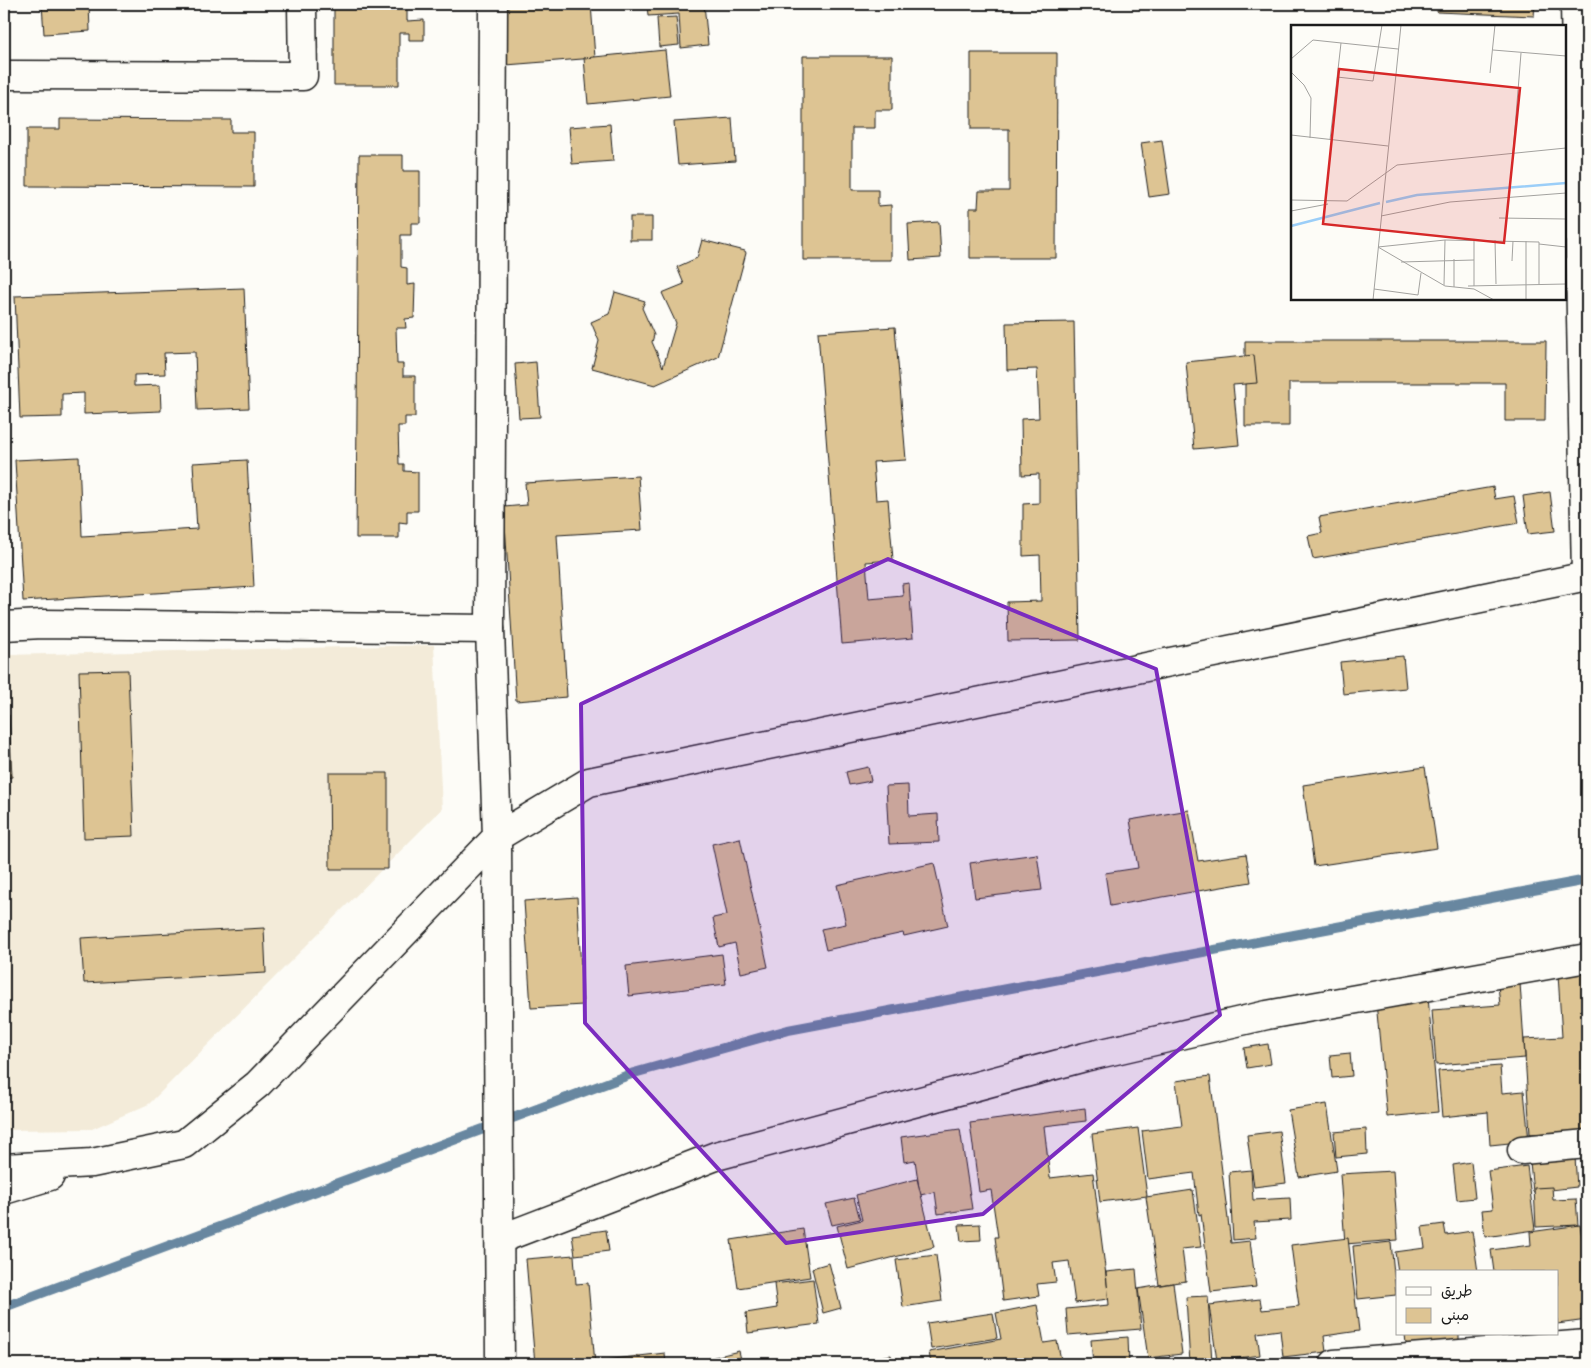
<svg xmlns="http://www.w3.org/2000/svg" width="1591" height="1368" font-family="'Indie Flower','Playpen Sans Arabic',sans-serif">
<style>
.built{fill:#f3ebd9}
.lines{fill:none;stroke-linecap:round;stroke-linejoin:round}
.stream{stroke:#6887a0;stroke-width:10}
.building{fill:#ddc493;stroke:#1c1c1c}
.street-casing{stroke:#1c1c1c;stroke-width:31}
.street{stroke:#fdfcf7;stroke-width:28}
.marked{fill:#7b2cbf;fill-opacity:0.2;stroke:#7b2cbf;stroke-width:4;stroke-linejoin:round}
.inset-river{fill:none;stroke:#9bcef8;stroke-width:2.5}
.inset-road{fill:none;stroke:#a3a29f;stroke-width:1}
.view{fill:#d62828;fill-opacity:0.15;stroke:#d62828;stroke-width:2.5}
.inset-edge{fill:none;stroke:#1c1c1c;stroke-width:2.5}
</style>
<rect width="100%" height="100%" fill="#fdfcf7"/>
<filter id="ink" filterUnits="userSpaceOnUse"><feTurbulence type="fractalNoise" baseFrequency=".02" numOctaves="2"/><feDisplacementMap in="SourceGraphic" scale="10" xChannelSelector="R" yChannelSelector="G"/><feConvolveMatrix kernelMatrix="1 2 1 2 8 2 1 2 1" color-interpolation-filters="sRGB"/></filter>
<g filter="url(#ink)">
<polygon class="built" points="434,645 442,809 149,1104 92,1129 4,1130 4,655"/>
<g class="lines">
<polyline class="stream" points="4,1307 634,1073 788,1030 1587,880"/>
</g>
<g class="building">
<polygon points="42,4 89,4 90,31 44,34"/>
<polygon points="334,4 407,4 407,21 424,20 424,40 409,40 409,33 399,33 399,85 334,85"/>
<polygon points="502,4 591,4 595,58 506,65"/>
<polygon points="647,4 704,4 708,45 681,48 679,14 648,16"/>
<polygon points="1438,4 1535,4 1534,16 1437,12"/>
<polygon points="676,17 679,45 659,47 657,18"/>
<polygon points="665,50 670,96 588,104 584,58"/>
<polygon points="971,53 1057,53 1056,258 970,258 970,208 978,208 979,191 1009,191 1009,129 971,129"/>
<polygon points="803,56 892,56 892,110 875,110 875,128 852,128 852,190 878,190 878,206 891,205 891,260 803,260"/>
<polygon points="732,118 735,161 678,165 674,122"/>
<polygon points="60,119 231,120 231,132 254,132 254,187 27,186 27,129 60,129"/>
<polygon points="610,124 613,161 572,164 569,127"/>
<polygon points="1162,140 1170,194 1149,197 1141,143"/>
<polygon points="359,155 403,155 403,171 420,171 420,223 411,223 411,235 401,235 401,267 407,268 407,285 415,284 414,318 405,319 406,328 396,328 397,364 403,364 403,376 415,376 415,417 405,417 405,426 398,426 399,464 404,464 404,471 418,472 418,511 407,511 407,523 399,522 399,538 356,538"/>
<rect x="630" y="217" width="22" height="23"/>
<polygon points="939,222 941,258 910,260 908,224"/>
<polygon points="702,240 745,251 746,253 718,357 655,385 592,368 599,341 591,322 609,314 615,292 645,301 642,308 654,335 652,342 663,367 676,323 662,293 684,284 677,267 697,258"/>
<polygon points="244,288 249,408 197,410 195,352 164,353 165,374 134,375 134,386 160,385 161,411 84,414 84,393 62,394 62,417 20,418 15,296"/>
<polygon points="1074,322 1080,640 1008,641 1007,602 1041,601 1040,555 1023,556 1023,504 1039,503 1039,474 1022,475 1021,419 1039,418 1037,369 1007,370 1006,323"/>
<polygon points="895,327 906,460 873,462 876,500 888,499 893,560 866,562 869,599 903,596 902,584 909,583 913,638 842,644 818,332"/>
<polygon points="1245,341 1546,341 1545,421 1505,421 1505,383 1289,383 1289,426 1245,426"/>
<polygon points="1254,355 1257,383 1233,385 1239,445 1194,449 1186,362"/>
<polygon points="536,362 540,417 519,418 515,364"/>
<polygon points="79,457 82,536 197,529 193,463 247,460 254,587 23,601 15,460"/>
<polygon points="638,476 642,530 557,535 567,697 516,701 504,507 527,505 525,483"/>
<polygon points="1493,487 1495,499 1514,496 1519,523 1313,559 1308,536 1322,533 1319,517"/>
<polygon points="1550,492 1555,531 1528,534 1523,496"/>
<polygon points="1403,656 1406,688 1343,694 1340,662"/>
<polygon points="128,670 134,836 84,838 79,671"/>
<polygon points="4,715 9,715 12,777 4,778"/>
<polygon points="868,767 871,781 849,785 846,772"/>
<polygon points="1425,767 1437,848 1314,866 1303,785"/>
<polygon points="329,773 388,773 388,869 330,869"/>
<polygon points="908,785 909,816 938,814 939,842 889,844 886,786"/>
<polygon points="1189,810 1198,861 1246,854 1251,882 1110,906 1105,873 1138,868 1130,820"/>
<polygon points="740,838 768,967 741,973 735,943 719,947 713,918 727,915 712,844"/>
<polygon points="1037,854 1042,890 975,898 970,863"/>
<polygon points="934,863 948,926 904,936 903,933 826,950 821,929 846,924 837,885"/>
<polygon points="577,897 583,1005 531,1008 524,901"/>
<polygon points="264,928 266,973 84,983 81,938"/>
<polygon points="722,954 726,984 629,996 626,966"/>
<polygon points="1587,973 1587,1131 1530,1134 1524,1039 1562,1037 1558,974"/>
<polygon points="1520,983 1525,1058 1436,1065 1432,1010 1500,1005 1498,985"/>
<polygon points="1428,997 1438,1112 1387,1117 1376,1002"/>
<polygon points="1268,1044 1271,1064 1247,1068 1244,1048"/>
<polygon points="1350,1053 1352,1076 1332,1078 1330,1055"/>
<polygon points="1500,1066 1502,1093 1524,1091 1529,1141 1490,1145 1488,1112 1442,1117 1438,1071"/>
<polygon points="1210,1076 1231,1243 1250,1241 1256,1287 1211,1292 1201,1214 1199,1215 1194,1173 1148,1179 1142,1131 1182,1126 1176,1081"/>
<polygon points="1327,1104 1337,1171 1299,1177 1288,1110"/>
<polygon points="1085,1108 1086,1121 1044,1126 1050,1178 1093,1173 1109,1299 1075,1303 1069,1261 1053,1263 1056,1282 1037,1284 1039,1296 1003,1301 995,1237 998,1237 991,1190 979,1192 970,1123"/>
<polygon points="1138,1128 1147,1196 1100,1202 1092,1134"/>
<polygon points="960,1129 972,1209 938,1214 935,1192 920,1195 915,1160 904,1162 901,1137"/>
<polygon points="1366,1129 1367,1154 1336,1157 1334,1132"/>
<polygon points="1279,1131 1286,1183 1254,1187 1247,1135"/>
<polygon points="1575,1157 1577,1187 1533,1192 1530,1162"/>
<polygon points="1471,1162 1475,1198 1457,1200 1453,1165"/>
<polygon points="1527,1166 1535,1230 1485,1237 1482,1210 1493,1209 1488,1171"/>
<polygon points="1251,1170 1253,1200 1290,1198 1291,1220 1254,1222 1256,1238 1233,1240 1229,1172"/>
<polygon points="1393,1171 1398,1240 1345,1244 1340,1174"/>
<polygon points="917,1179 934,1247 848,1269 837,1226 862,1220 856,1195"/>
<polygon points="1552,1187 1553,1200 1576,1199 1578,1225 1536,1227 1534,1188"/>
<polygon points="1193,1190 1201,1247 1182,1249 1186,1281 1159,1285 1146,1197"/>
<polygon points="854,1198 860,1219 832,1225 826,1204"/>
<polygon points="980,1224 981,1240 961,1241 959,1225"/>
<polygon points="1444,1224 1446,1235 1472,1231 1478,1272 1398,1272 1395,1252 1425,1248 1422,1227"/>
<polygon points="1580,1225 1587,1268 1587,1320 1557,1324 1557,1272 1494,1272 1491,1250 1531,1245 1530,1232"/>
<polygon points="803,1229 810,1277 738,1288 731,1240"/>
<polygon points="606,1230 609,1251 575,1255 572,1235"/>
<polygon points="1348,1238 1359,1331 1324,1336 1326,1352 1283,1357 1280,1330 1257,1333 1260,1355 1217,1361 1209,1305 1260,1299 1262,1310 1299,1306 1291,1245"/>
<polygon points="1391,1242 1396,1295 1358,1299 1353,1246"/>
<polygon points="574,1255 576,1284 588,1283 595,1364 535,1364 526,1259"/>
<polygon points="936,1255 942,1301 903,1307 896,1260"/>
<polygon points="829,1263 841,1308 823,1313 812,1268"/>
<polygon points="1136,1269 1141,1329 1068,1335 1066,1309 1109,1305 1106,1272"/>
<polygon points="813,1279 819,1324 748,1333 746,1313 777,1308 774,1284"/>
<polygon points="1173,1283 1182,1354 1148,1358 1138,1289"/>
<polygon points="1208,1296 1212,1363 1190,1364 1186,1297"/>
<polygon points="1037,1305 1044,1343 1057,1341 1062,1364 931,1364 929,1352 1001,1339 996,1313"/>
<polygon points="993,1313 997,1338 931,1349 927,1323"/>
<polygon points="1405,1334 1459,1334 1459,1340 1406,1344"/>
<polygon points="1128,1337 1129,1364 1093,1364 1091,1340"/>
<polygon points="739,1351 742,1364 691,1364 690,1363"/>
<polygon points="665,1353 666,1364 596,1364 596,1361"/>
<polygon points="891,1355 893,1364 838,1364"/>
</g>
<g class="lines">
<defs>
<g id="street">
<polyline points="493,4 490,629 497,837 500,1364"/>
<polyline points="1575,4 1586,576"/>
<polyline points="4,75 303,76 302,4"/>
<polyline points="4,626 42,624 490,629"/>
<polyline points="1522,1150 1587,1144"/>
<polyline points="4,1168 92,1163 184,1144 258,1084 497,837 589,782 1587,576"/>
<polyline points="4,1190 50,1176"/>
<polyline points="500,1239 716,1156 1085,1057 1267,1015 1587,958"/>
<polyline points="1334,1364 1587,1344"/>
</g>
</defs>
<use href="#street" class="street-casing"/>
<use href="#street" class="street"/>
</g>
</g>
<path class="marked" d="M888,559L1156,669L1220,1015L983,1214L786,1243L585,1023L581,704Z"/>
<g transform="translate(1291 25)">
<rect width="275" height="275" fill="#fdfcf7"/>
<path class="inset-river" d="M95,177L126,170L275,158M0,201L89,178"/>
<path class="inset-road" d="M202,25L275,31M0,34L22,15L107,24M0,47L13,60L20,73L19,113M199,48L204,0M46,52L82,56L91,0M0,110L97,121M39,115L50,18M222,128L230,28M0,175L56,176L106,140L275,123M0,186L37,179M90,191L159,177L275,168M208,193L275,194M204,215L205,259M248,219L275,222M87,222L154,215L248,217V259M87,222L154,261L183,264L203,275M163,234V262M221,236L222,216M110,237L183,235M153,260L154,215M177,261L275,259M183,261V215M83,264L127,270L130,248M82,275L110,0M235,275V216"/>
<path class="view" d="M48,44L229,63L213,218L32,199Z"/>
<rect width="275" height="275" class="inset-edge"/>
</g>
<rect width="1591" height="1368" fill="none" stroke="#fdfcf7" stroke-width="20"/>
<rect x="10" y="10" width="1571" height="1348" fill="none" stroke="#1c1c1c" stroke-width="2" filter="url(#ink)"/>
<rect x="1396" y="1270" width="162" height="65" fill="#fdfcf7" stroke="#a3a29f"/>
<rect x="1406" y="1287" width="25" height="8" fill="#fdfcf7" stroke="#a3a29f"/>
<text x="1441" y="1296" font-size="15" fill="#1c1c1c">طريق</text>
<rect x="1406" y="1308" width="25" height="15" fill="#ddc493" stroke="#a3a29f"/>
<text x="1441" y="1320" font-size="15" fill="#1c1c1c">مبنى</text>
</svg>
